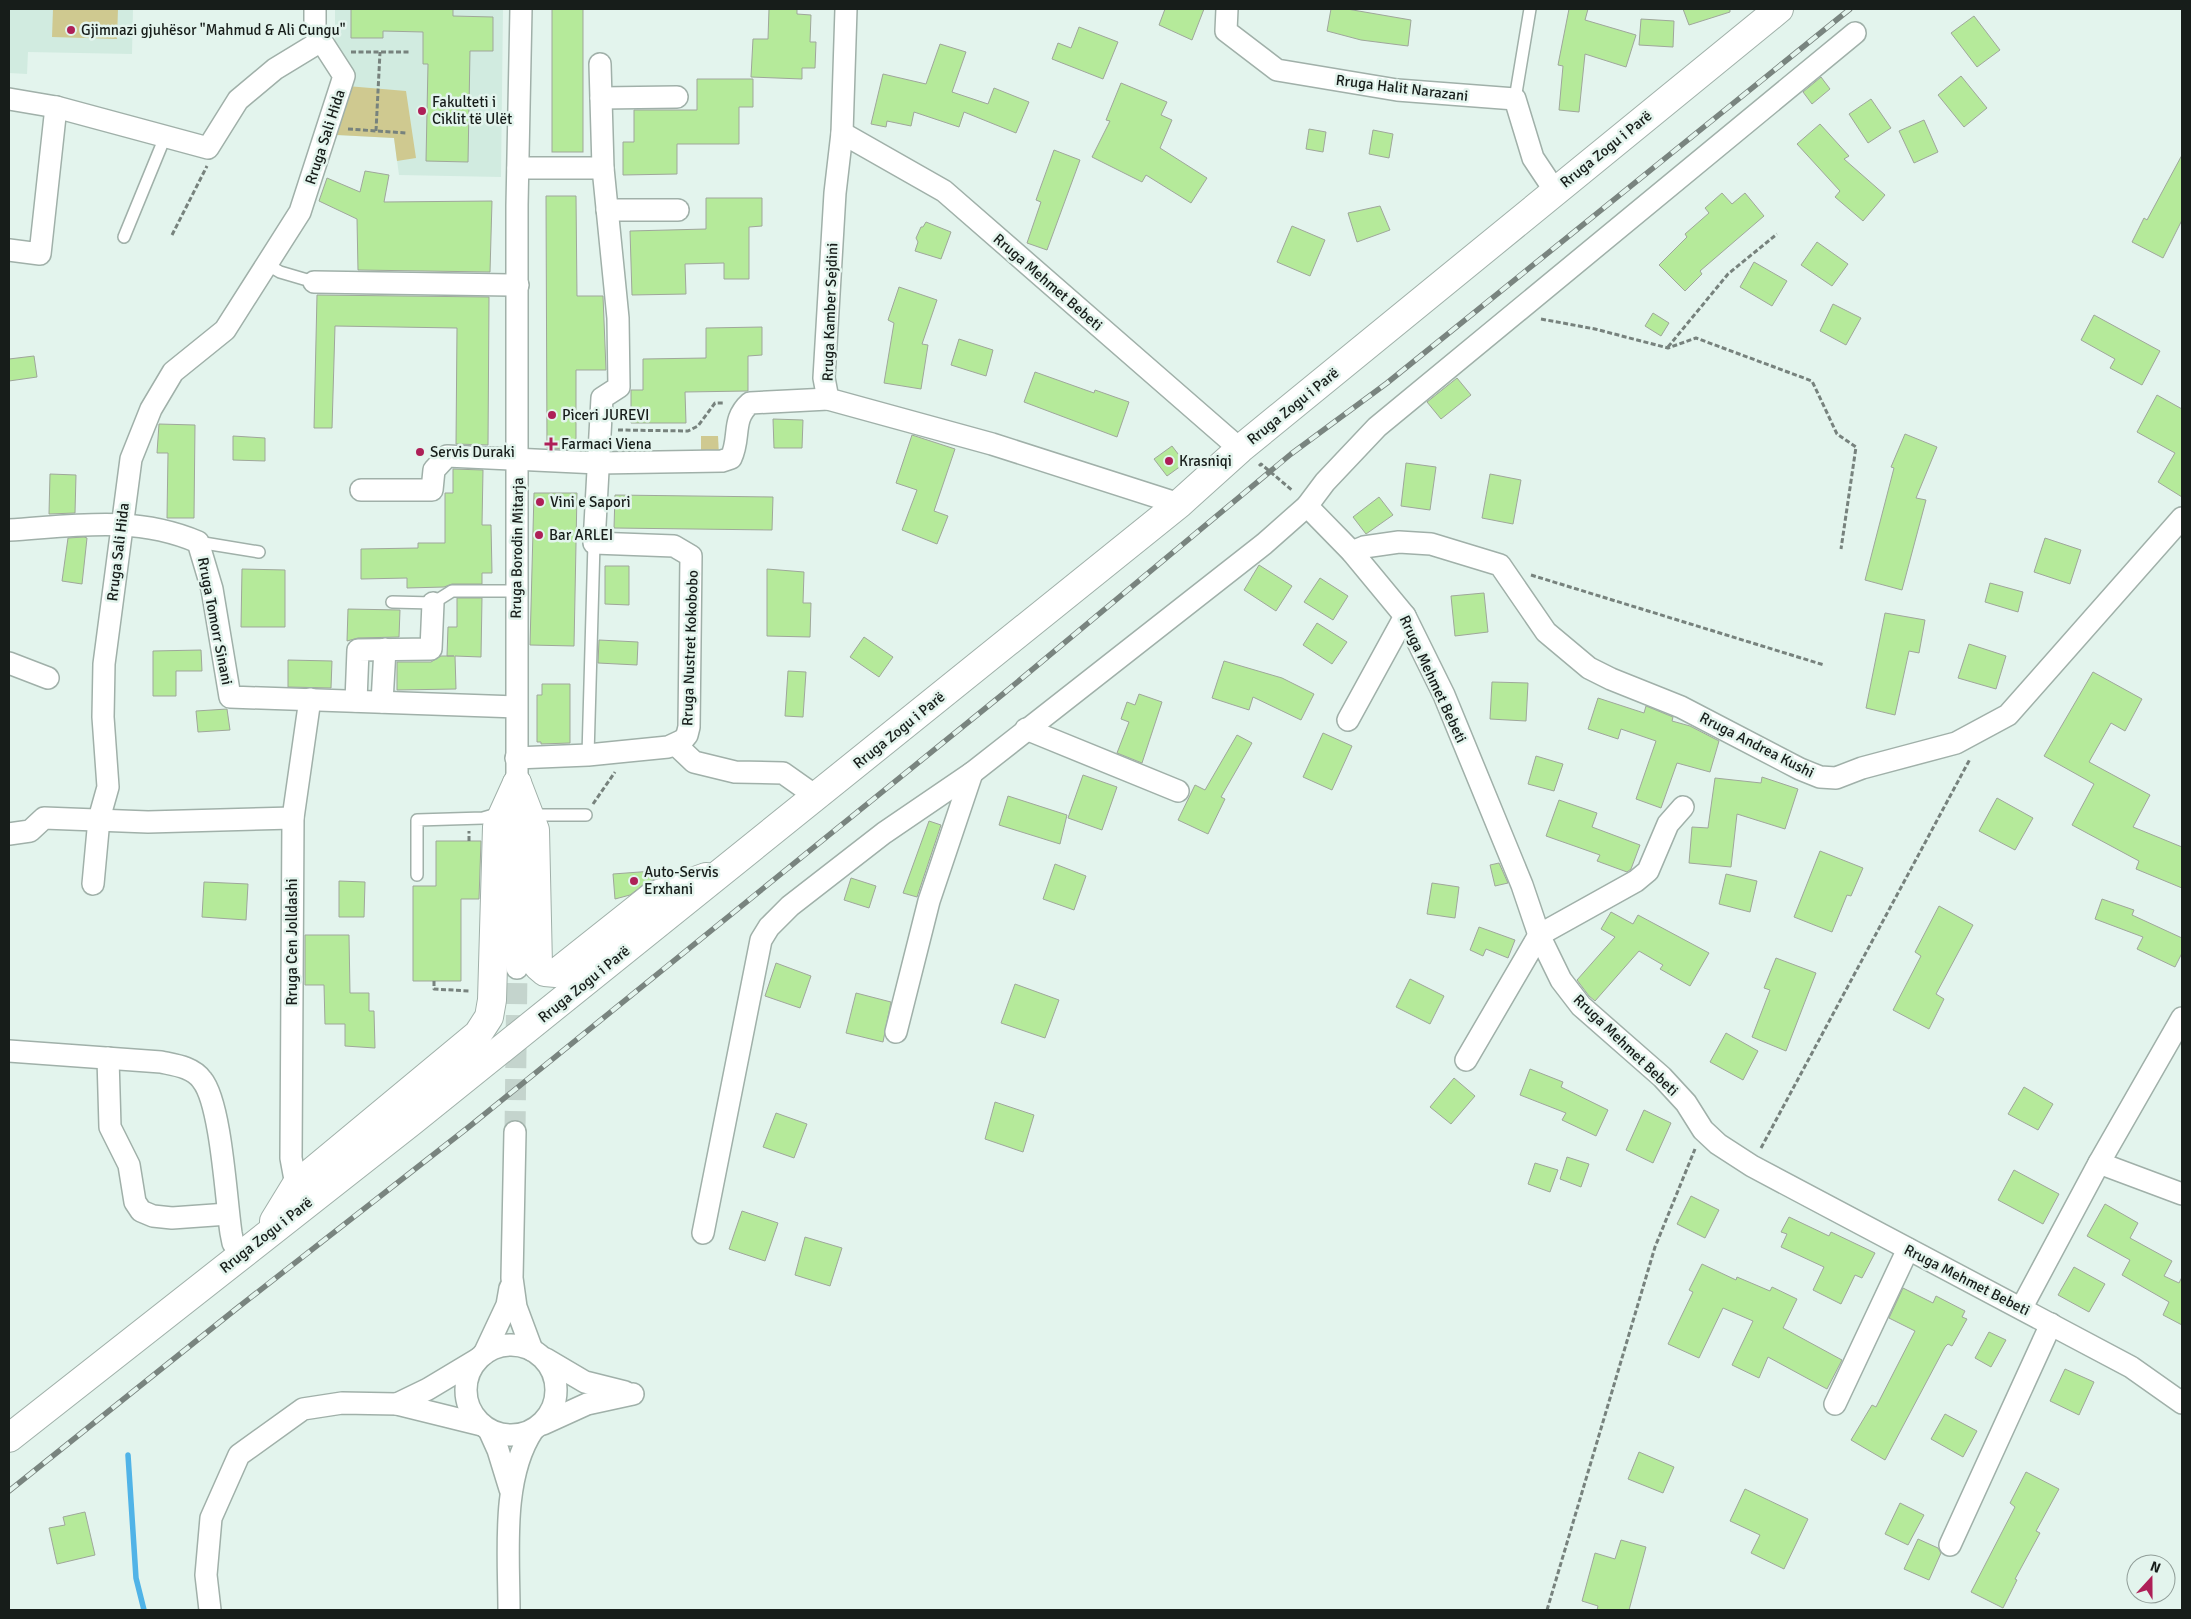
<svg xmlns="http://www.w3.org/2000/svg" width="2191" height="1619" font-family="Signika,sans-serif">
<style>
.built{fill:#d1ebe0}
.green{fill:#cfc990}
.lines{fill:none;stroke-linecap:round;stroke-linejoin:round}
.stream{stroke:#50b3e7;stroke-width:5.5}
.building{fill:#b5ea9a;stroke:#9fa79b}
.minor-tunnel{stroke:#c4d4cd;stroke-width:21;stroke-dasharray:21 11;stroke-linecap:butt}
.service-casing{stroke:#a0b0a9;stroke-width:14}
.minor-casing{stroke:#a0b0a9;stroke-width:24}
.primary-casing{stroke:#a0b0a9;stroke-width:30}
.path{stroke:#77827d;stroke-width:3;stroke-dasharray:5 2.5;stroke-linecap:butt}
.service{stroke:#fff;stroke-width:11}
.minor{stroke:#fff;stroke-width:21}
.primary{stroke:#fff;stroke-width:28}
.rail-casing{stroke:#79847f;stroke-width:5.5}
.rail{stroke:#e3f4ed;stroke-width:4;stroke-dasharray:11;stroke-linecap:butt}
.poi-dot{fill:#ae1f57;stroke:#e3f4ed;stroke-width:2}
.labels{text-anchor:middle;stroke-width:5;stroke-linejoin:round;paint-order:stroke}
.poi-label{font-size:15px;fill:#171d1a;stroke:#e3f4ed;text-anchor:start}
.street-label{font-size:15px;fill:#171d1a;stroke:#e3f4ed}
</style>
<rect width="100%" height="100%" fill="#e3f4ed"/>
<g class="built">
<polygon points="9,9 133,9 132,54 28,52 27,74 9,73"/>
<polygon points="335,9 503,9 501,177 399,175 394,138 337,135 350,72 335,43"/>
</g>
<g class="green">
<polygon points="53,9 118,9 117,39 52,37"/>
<polygon points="347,86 406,91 416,158 397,161 394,138 337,135"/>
<polygon points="701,436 718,436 719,455 701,456"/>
</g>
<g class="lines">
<polyline class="stream" points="128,1455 136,1578 144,1610"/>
</g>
<g class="building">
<polygon points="351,9 453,9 453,16 493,17 493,51 470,51 468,162 426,161 428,64 423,64 423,32 383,31 383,38 351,38"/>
<rect x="552" y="9" width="31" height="143"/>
<polygon points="769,9 797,9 797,14 811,15 810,42 816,42 815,68 802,68 802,79 751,77 753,39 768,39"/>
<polygon points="1165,9 1204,9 1192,40 1159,25"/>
<polygon points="1331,9 1347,9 1411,20 1408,46 1361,40 1327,31"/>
<polygon points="1569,9 1588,9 1585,20 1636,35 1626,67 1585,54 1579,112 1559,110 1563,66 1558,65"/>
<polygon points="1683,9 1730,9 1730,12 1689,25"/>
<polygon points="1974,16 2000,50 1977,67 1951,33"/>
<polygon points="1641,19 1674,21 1673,47 1639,45"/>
<polygon points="1079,27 1118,42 1103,79 1052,59 1058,43 1071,48"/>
<polygon points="940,44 966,52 952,92 988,104 994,88 1029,102 1016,133 964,112 959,127 914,112 911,126 887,121 886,127 871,124 883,74 926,84"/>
<polygon points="1961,76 1987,108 1964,127 1938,95"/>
<polygon points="1821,77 1830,89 1812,104 1803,92"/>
<polygon points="697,79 753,79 753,107 739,107 739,144 677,144 677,174 623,175 623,142 634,142 634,110 697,110"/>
<polygon points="1121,83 1167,102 1161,115 1172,120 1160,148 1207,178 1191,203 1146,175 1142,182 1092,157 1110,121 1106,120"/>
<polygon points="1871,99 1891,128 1868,143 1849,114"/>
<polygon points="1924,120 1938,152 1914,163 1899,131"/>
<polygon points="1820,124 1849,156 1844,159 1885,195 1863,221 1835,197 1840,191 1797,144"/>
<polygon points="1309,129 1326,132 1323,152 1306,149"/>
<polygon points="1373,130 1393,134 1389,158 1369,154"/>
<polygon points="1054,150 1080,160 1047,250 1027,243 1041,202 1036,200"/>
<polygon points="2182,155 2182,220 2163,258 2132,242 2144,218 2147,220"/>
<polygon points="365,171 389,175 384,202 492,201 490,272 358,270 357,219 319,201 327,178 360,192"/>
<polygon points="1722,193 1732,204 1745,193 1764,216 1700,271 1702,274 1685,291 1659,265 1687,237 1685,234 1709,213 1705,208"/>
<polygon points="546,196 576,196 577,296 603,296 606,370 576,370 576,449 547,448"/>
<polygon points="706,198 762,198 762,226 749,227 749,279 724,279 724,263 685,264 686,294 632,295 630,231 706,229"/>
<polygon points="1380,206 1390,230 1357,242 1348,213"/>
<polygon points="926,222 951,232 941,259 915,251 918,242 916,238 921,227 923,227"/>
<polygon points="1292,226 1325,240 1310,276 1277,262"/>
<polygon points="1817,242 1848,264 1832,286 1801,265"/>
<polygon points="1754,262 1787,281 1772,306 1740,287"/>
<polygon points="899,287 937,300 922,344 928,345 921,389 884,383 894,323 888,320"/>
<polygon points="317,295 489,297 488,445 456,444 457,328 335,326 332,428 314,428"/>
<polygon points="1833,304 1861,318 1846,345 1820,331"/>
<polygon points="1653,313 1669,323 1661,336 1645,326"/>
<polygon points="2094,315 2160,351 2142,385 2110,368 2115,359 2081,340"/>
<polygon points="762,327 762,355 748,356 748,391 685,392 686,423 631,423 631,390 643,390 643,359 706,358 706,328"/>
<polygon points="959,339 993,350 986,376 951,365"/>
<polygon points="34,356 37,377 9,381 9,359"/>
<polygon points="1035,372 1094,393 1095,390 1129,402 1117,437 1024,402"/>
<polygon points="1457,378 1471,395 1441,419 1427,402"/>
<polygon points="2157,395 2182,409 2182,497 2158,482 2175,453 2137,432"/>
<polygon points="773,419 803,420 802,448 774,448"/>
<polygon points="159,424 195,425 194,518 167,518 168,453 157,453"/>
<polygon points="1905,434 1937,447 1916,498 1926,500 1902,590 1865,580 1894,468 1891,467"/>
<polygon points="912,435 955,449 934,511 948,516 937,544 902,530 917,490 896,483"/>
<polygon points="233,436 265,438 265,461 233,460"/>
<polygon points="1172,446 1185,463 1167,476 1154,459"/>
<polygon points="1406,463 1436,467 1430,510 1401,506"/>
<polygon points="453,469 483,470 482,525 491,525 492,573 482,573 482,584 452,584 444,587 407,588 407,578 361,579 361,549 418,548 418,543 445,543 445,493 453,493"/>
<polygon points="50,474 76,475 75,513 49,514"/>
<polygon points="1490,474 1521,480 1513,524 1482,518"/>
<polygon points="534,493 577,493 574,646 530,645"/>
<polygon points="615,495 773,497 772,530 614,528"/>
<polygon points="1379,497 1393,515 1366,534 1353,517"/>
<polygon points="84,537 87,538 82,584 62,581 68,538"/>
<polygon points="2045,538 2081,550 2070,584 2034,572"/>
<polygon points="1259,565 1292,586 1276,611 1244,590"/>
<polygon points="605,566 629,566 629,605 605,604"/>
<polygon points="242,569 285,570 285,627 241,627"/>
<polygon points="767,569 804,572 803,603 811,603 810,637 767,636"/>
<polygon points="1320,578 1348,596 1333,620 1304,602"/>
<polygon points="1990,583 2023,592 2018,612 1985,602"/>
<polygon points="1484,593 1488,632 1455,636 1451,596"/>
<polygon points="457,598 482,598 481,657 455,656 456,689 397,690 397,662 431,662 441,656 454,656 447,656 448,627 457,627"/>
<polygon points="348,609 400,610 399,637 358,638 347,641"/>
<polygon points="1885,613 1925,620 1919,653 1909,651 1895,715 1866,708"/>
<polygon points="1317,623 1347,642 1332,664 1303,645"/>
<polygon points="864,637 893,657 879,677 850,657"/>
<polygon points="599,640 638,642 637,665 598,663"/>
<polygon points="1969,644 2006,656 1996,689 1958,678"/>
<polygon points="201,650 202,671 176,671 176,696 153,696 153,651"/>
<polygon points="288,660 332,661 331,688 288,687"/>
<polygon points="1224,661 1282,678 1314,694 1301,720 1253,697 1249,710 1212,698"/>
<polygon points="788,671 806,672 803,717 785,716"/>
<polygon points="2093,672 2142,699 2125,731 2111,723 2089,762 2150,795 2133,827 2182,847 2182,888 2136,869 2139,861 2072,825 2094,784 2044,756"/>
<polygon points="1492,682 1528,683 1526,721 1490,719"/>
<polygon points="542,684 570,684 570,743 541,744 541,742 537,742 537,695 542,695"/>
<polygon points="1139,694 1162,702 1142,763 1117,753 1129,722 1121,719 1127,702 1135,705"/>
<polygon points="1598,698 1644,713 1646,706 1673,717 1672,721 1690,726 1719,741 1710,772 1677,763 1661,808 1636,799 1656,741 1621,729 1618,739 1588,729"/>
<polygon points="227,709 230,730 198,732 196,711"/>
<polygon points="1323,733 1352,746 1332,790 1303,777"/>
<polygon points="1237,735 1252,743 1221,797 1225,799 1208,834 1178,820 1195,785 1205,790"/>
<polygon points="1536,756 1563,764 1554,791 1528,784"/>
<polygon points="1083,775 1117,787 1102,830 1068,818"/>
<polygon points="1762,777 1798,789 1785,829 1737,814 1731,867 1689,863 1692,827 1708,828 1715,778 1761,783"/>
<polygon points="1008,796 1067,815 1060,844 999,825"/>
<polygon points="1997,798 2033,818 2015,850 1979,831"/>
<polygon points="1559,800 1597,813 1592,827 1640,845 1631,869 1627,872 1597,861 1600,855 1546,836"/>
<polygon points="929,821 941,825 917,897 903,893"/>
<polygon points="436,841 481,841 479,899 461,899 461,981 413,981 413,886 436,886"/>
<polygon points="1820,851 1863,868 1851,896 1847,895 1832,932 1794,917"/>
<polygon points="1499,863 1508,883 1495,886 1490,865"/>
<polygon points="1055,864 1086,876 1074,910 1043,899"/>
<polygon points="653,871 655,879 644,884 630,895 615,899 613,874"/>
<polygon points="1726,874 1757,881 1750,912 1719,904"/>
<polygon points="851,878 876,886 869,908 844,900"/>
<polygon points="339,881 365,882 364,917 339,917"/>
<polygon points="204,882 248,884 246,920 202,917"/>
<polygon points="1432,883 1459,887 1455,918 1427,914"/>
<polygon points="2102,899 2134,910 2132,915 2182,938 2182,953 2175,967 2137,949 2143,937 2095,919"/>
<polygon points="1939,906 1973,925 1936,994 1944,999 1929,1029 1893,1010 1921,956 1915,952"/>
<polygon points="1611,912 1633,924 1638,915 1709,953 1690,986 1660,969 1663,965 1639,951 1595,1001 1589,996 1577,980 1615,937 1601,929"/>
<polygon points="1479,927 1515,940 1508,958 1486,949 1483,956 1470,950"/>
<polygon points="305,935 349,935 350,993 369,993 369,1011 374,1011 375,1048 345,1046 345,1024 325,1024 324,985 305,985"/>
<polygon points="1776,958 1816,973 1786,1051 1752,1037 1770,990 1764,988"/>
<polygon points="776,963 811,976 800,1008 765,996"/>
<polygon points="1410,979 1444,996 1430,1024 1396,1007"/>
<polygon points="1015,984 1059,1000 1045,1038 1001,1023"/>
<polygon points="856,993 891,1002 883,1042 846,1033"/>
<polygon points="1726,1033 1758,1051 1743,1080 1710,1062"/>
<polygon points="1530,1069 1563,1082 1561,1087 1608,1110 1596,1136 1562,1120 1566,1113 1520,1095"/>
<polygon points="1454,1078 1475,1096 1451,1124 1430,1107"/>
<polygon points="2024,1087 2053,1104 2038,1130 2008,1114"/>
<polygon points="995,1102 1034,1115 1023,1152 985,1139"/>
<polygon points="1644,1110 1671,1123 1653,1163 1626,1150"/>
<polygon points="776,1113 807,1124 794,1158 763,1147"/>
<polygon points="1567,1157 1589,1164 1581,1187 1560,1179"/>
<polygon points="1535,1163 1558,1170 1550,1192 1528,1184"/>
<polygon points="2014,1170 2059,1194 2043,1224 1998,1200"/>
<polygon points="1691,1196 1719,1210 1705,1238 1677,1224"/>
<polygon points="2105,1204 2138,1223 2130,1238 2172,1261 2164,1276 2179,1283 2182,1277 2182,1325 2163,1315 2169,1302 2122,1275 2130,1260 2087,1236"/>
<polygon points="742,1211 778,1223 765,1261 729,1249"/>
<polygon points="1789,1217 1829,1236 1831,1232 1875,1253 1862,1278 1855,1275 1841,1304 1813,1290 1824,1267 1781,1247 1787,1234 1781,1232"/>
<polygon points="805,1237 842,1248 830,1286 795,1275"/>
<polygon points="1702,1264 1736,1280 1737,1277 1770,1291 1772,1287 1797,1299 1783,1328 1842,1360 1827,1389 1768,1357 1759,1378 1732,1365 1753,1321 1723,1308 1699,1358 1668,1344 1693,1292 1689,1290"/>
<polygon points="2074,1267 2105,1284 2089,1312 2058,1295"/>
<polygon points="1903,1288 1933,1303 1936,1296 1965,1311 1962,1317 1967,1319 1952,1346 1948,1344 1945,1347 1885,1460 1851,1440 1872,1405 1876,1407 1915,1331 1889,1318"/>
<polygon points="1989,1332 2006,1340 1991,1367 1975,1358"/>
<polygon points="2065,1369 2094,1382 2079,1415 2050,1401"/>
<polygon points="1945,1414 1977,1431 1963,1457 1931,1439"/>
<polygon points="1639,1452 1674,1467 1663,1493 1628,1479"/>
<polygon points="2026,1472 2059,1489 2036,1531 2040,1533 2015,1579 2017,1580 2003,1608 1971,1592 2015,1507 2010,1503"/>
<polygon points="1745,1489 1808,1519 1784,1569 1751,1553 1760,1535 1730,1521"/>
<polygon points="1900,1503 1924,1515 1908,1545 1885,1534"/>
<polygon points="85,1512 95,1555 57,1564 49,1528 65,1525 63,1517"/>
<polygon points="1918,1539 1938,1548 1941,1553 1929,1580 1904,1569"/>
<polygon points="1621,1540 1646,1547 1629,1610 1597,1610 1598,1606 1582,1601 1595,1553 1615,1559"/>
</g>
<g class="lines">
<polyline class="minor-tunnel" points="515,1132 517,968"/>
<defs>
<g id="service">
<polyline points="1515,99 1530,9"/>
<polyline points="124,237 165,137"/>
<polyline points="268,265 280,272 314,282"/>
<polyline points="198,542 259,552"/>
<polyline points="392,602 433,603 452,591 516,591"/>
<polyline points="588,755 594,543"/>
<polyline points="530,815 586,815"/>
<polyline points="417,875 417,820 483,818 500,813"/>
</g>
<g id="minor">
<polyline points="846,9 842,133 835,193 824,378 828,399 992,444 1179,504"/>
<polyline points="1227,9 1226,31 1277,70 1397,90 1515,99 1533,158 1555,191"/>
<polyline points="601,98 677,97"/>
<polyline points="9,99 56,107 208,148 238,100 275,69 321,41"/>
<polyline points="842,133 944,191 1240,449"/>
<polyline points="518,168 603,168"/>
<polyline points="607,210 678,210"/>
<polyline points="9,250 40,254 56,107"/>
<polyline points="314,282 518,285"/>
<path d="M361,490H432L434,470L447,456L598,463L722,461L731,458C741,437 731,420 750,403L828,399"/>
<polyline points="1307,506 1352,552 1405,616 1444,695 1522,885 1539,935 1561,980 1581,1006 1662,1077 1686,1103 1703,1130 1718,1144 1752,1166 2131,1367 2182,1403"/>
<path d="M9,530C74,526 135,515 198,542L212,589L230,697L515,707"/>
<polyline points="1352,552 1364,547 1399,542 1431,544 1500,565 1546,632 1589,668 1611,679 1681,707 1800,769 1820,777 1836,778 1862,768 1956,743 2008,715 2182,518"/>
<polyline points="9,663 48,678"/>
<polyline points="356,701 358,650 431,649 433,603"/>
<polyline points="382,702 385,649"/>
<polyline points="1348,720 1405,616"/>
<polyline points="1026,729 1178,791"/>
<polyline points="676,745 694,762 735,772 783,773 817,797"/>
<polyline points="516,758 588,755 668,747 683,740 687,735 689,727 691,556 674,546 594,543 602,398 619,387 618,318 603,168 600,64"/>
<polyline points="9,834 30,831 44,818 148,822 293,818"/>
<polyline points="93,884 99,819 108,787 103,717 104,664 131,459 151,409 173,372 225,330 300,212 344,76 315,31 315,9"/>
<polyline points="517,968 517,205 521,9"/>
<polyline points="896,1032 929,901 972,773"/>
<path d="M9,1051L161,1062C175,1065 193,1067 202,1080C221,1103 226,1199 231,1233L233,1243L241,1255"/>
<polyline points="108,1058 110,1127 129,1165 135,1202 141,1211 153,1216 172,1218 228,1214"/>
<polyline points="1466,1060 1539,935 1636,881 1648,871 1668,824 1683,807"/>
<polyline points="515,1132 512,1278 516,1307 532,1350"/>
<polyline points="2099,1163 2182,1194"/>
<polyline points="296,1185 291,1158 293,818 310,699"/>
<polyline points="703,1233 761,940 769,927 790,906 884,833 972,773 1264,544 1307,506 1325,482 1377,427 1855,33"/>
<polyline points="2022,1307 2099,1163 2182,1018"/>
<circle cx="511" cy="1390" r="45"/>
<polyline points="484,1354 507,1305 510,1288"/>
<polyline points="546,1359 585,1382 625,1392"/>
<polyline points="397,1404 428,1389 478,1359"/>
<polyline points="1835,1404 1908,1249"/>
<polyline points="543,1424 587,1404 633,1394"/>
<polyline points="489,1430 498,1450 510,1489"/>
<polyline points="1950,1545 2051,1324"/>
<polyline points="210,1610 206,1575 211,1518 239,1455 303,1409 342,1403 397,1404 482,1425"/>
<path d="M509,1610C509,1554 501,1478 533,1430"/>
</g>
<g id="primary">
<polyline points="517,783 535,830 538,966 545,972 556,973 653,896 706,877"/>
<polyline points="274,1221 296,1185 478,1034 489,1017 492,1000 497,827 517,783"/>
<polyline points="9,1438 411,1122 1179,504 1240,449 1779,9"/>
</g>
</defs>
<use href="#service" class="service-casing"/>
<use href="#minor" class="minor-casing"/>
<use href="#primary" class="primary-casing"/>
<g class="path">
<polyline points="351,52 410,52"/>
<polyline points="348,129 406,133"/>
<polyline points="376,131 380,52"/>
<polyline points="172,235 207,166"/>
<polyline points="1541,319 1595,329 1668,348 1696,338 1812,381 1837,434 1856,447 1841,549"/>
<polyline points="1668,347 1728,274 1777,234"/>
<polyline points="618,430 688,431 698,426 715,403 725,403"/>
<polyline points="1259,466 1261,464 1293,491"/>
<polyline points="1531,575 1824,665"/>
<polyline points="593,804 615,772"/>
<polyline points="469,841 469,831"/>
<polyline points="434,981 434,989 470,991"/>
<polyline points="1761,1148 1970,759"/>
<polyline points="1547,1610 1655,1247 1695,1149"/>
</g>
<use href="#service" class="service"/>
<use href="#minor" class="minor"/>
<use href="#primary" class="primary"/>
<defs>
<polyline id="rail" points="9,1491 236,1309 470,1126 1003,694 1291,454 1387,383 1850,9"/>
</defs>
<use href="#rail" class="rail-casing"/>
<use href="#rail" class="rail"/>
</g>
<g class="poi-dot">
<circle cx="71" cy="30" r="5"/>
<circle cx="422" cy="111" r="5"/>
<circle cx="552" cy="415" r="5"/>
<path d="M548.5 436.5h5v5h5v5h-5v5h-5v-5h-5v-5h5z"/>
<circle cx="420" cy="452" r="5"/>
<circle cx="1169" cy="461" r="5"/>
<circle cx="540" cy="502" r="5"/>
<circle cx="539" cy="535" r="5"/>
<circle cx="634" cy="881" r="5"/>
</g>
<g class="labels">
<g class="poi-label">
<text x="81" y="35">Gjimnazi gjuhësor "Mahmud &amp; Ali Cungu"</text>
<text x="432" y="107">Fakulteti i<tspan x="432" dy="17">Ciklit të Ulët</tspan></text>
<text x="562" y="420">Piceri JUREVI</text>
<text x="561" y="449">Farmaci Viena</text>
<text x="430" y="457">Servis Duraki</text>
<text x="1179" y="466">Krasniqi</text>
<text x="550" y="507">Vini e Sapori</text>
<text x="549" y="540">Bar ARLEI</text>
<text x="644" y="877">Auto-Servis<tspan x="644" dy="17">Erxhani</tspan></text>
</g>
<g class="street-label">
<text transform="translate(1402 88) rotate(7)" y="5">Rruga Halit Narazani</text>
<text transform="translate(325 137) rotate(-72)" y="5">Rruga Sali Hida</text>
<text transform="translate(1606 149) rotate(-39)" y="5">Rruga Zogu i Parë</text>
<text transform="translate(1048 282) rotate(41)" y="5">Rruga Mehmet Bebeti</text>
<text transform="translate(830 312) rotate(-88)" y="5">Rruga Kamber Sejdini</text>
<text transform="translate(1293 406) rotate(-39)" y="5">Rruga Zogu i Parë</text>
<text transform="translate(517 548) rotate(-89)" y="5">Rruga Borodin Mitarja</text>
<text transform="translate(118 552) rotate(-83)" y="5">Rruga Sali Hida</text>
<text transform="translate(215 621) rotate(79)" y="5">Rruga Tomorr Sinani</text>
<text transform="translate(690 648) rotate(-88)" y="5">Rruga Nustret Kokobobo</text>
<text transform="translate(1433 679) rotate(65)" y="5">Rruga Mehmet Bebeti</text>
<text transform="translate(899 730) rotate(-39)" y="5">Rruga Zogu i Parë</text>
<text transform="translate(1757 745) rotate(27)" y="5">Rruga Andrea Kushi</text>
<text transform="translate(292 942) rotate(-90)" y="5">Rruga Cen Jolldashi</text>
<text transform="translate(584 984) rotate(-39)" y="5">Rruga Zogu i Parë</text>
<text transform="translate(1626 1045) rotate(44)" y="5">Rruga Mehmet Bebeti</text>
<text transform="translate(266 1235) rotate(-38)" y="5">Rruga Zogu i Parë</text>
<text transform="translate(1967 1280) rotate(27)" y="5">Rruga Mehmet Bebeti</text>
</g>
</g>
<rect width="2191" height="1619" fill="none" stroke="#171d1a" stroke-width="20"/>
<g transform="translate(2151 1579) rotate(21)"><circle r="24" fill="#e3f4ed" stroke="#919e99"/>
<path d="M0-4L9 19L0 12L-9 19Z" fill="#ae1f57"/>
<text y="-8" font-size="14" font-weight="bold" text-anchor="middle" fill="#171d1a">N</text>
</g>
</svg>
